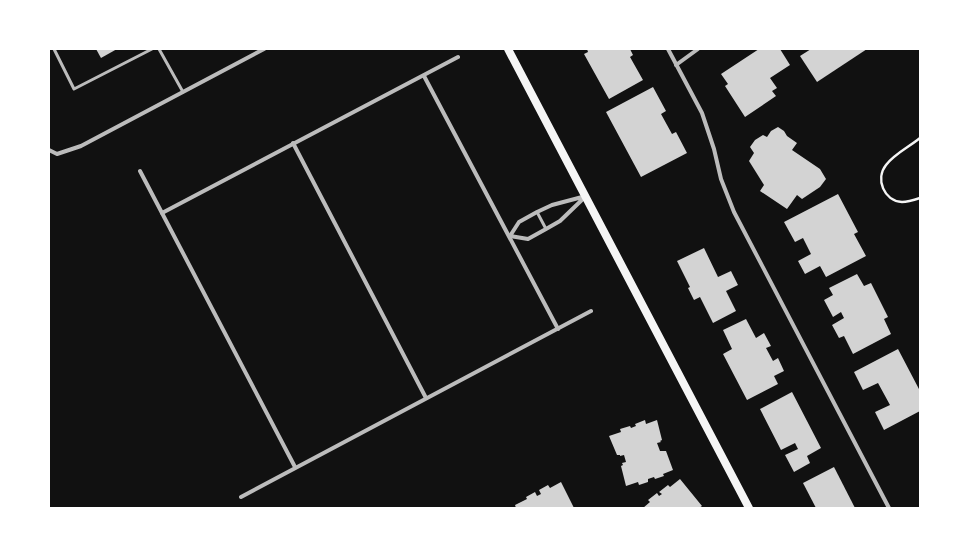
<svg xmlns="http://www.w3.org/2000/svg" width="969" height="557" font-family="Rubik,sans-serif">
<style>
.building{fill:#d3d3d3}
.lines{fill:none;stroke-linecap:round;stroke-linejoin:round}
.path{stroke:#f5f5f5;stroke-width:2.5}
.service{stroke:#bcbcbc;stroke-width:3}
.minor{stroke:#bcbcbc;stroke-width:4}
.secondary{stroke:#f5f5f5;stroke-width:8}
</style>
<rect width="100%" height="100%" fill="#111"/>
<g class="building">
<polygon points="96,49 117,49 101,58"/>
<polygon points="587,49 630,49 633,55 630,57 643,80 609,99 584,54 588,52"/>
<polygon points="759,49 780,49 790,65 770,78 777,88 772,91 776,96 745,117 725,86 728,84 721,74"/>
<polygon points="811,49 867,49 817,82 800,56"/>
<polygon points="653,87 666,111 661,114 672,134 676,132 687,153 641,177 606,112"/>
<polygon points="778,127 784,131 787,136 797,143 792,150 820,169 826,179 820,187 802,199 797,195 787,209 760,191 764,185 749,161 754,153 750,147 755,140 763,135 767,137 771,131"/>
<polygon points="838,194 858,232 854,234 866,256 826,277 820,266 805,274 798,261 811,254 803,238 795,242 784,222"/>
<polygon points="704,248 718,277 731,271 738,285 726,291 736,311 713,323 700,297 694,300 688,288 690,287 677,261"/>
<polygon points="857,274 864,286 871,283 888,317 884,319 891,334 853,354 844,336 839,338 832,325 844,318 841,312 833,317 824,300 833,295 829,288"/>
<polygon points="746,319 756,338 764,333 771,346 766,348 773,361 778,358 784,371 774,376 778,384 747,400 723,354 732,349 723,330"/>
<polygon points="898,349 920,391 920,411 884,430 875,412 890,405 878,383 863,390 854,372"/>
<polygon points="792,392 821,448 807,456 810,463 794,472 785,455 798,449 795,443 781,450 760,409"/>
<polygon points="645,420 646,424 657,420 662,440 660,441 661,442 657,443 660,451 666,451 673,470 663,474 664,476 655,479 654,477 648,479 648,482 639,485 638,482 626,486 621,466 623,465 622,463 626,462 624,455 620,456 620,455 617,455 609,436 621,432 620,429 630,426 631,428 636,426 635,424"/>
<polygon points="834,467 855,508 816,508 803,483"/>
<polygon points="680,479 702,506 699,508 643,508 650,502 648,500 657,493 659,496 662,494 659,492 668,485 670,487"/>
<polygon points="561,482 574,508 516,508 515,505 527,499 526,497 535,492 537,496 541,494 539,490 548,485 550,488"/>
</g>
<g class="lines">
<path class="path" d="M920,138C909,147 894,154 886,165C875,179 884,201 902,202C908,202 914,200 920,198"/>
<g class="service">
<polyline points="54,49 74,89 152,49"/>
<polyline points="159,49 183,92"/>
<polyline points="537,212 546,229"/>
</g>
<g class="minor">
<polyline points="668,49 702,113 714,149 721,179 734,212 889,508"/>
<polyline points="676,65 698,49"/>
<polyline points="424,76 558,329"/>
<polyline points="293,143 426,398"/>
<polyline points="49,150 57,154 81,146 264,49"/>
<polyline points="140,171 295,467"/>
<polygon points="586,196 560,221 546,229 528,239 510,236 519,222 537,212 552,205"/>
<polyline points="162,213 458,57"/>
<polyline points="241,497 591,311"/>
</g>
<polyline class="secondary" points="508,49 749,508"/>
</g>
<rect width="969" height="557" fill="none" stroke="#ffffff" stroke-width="100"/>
</svg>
